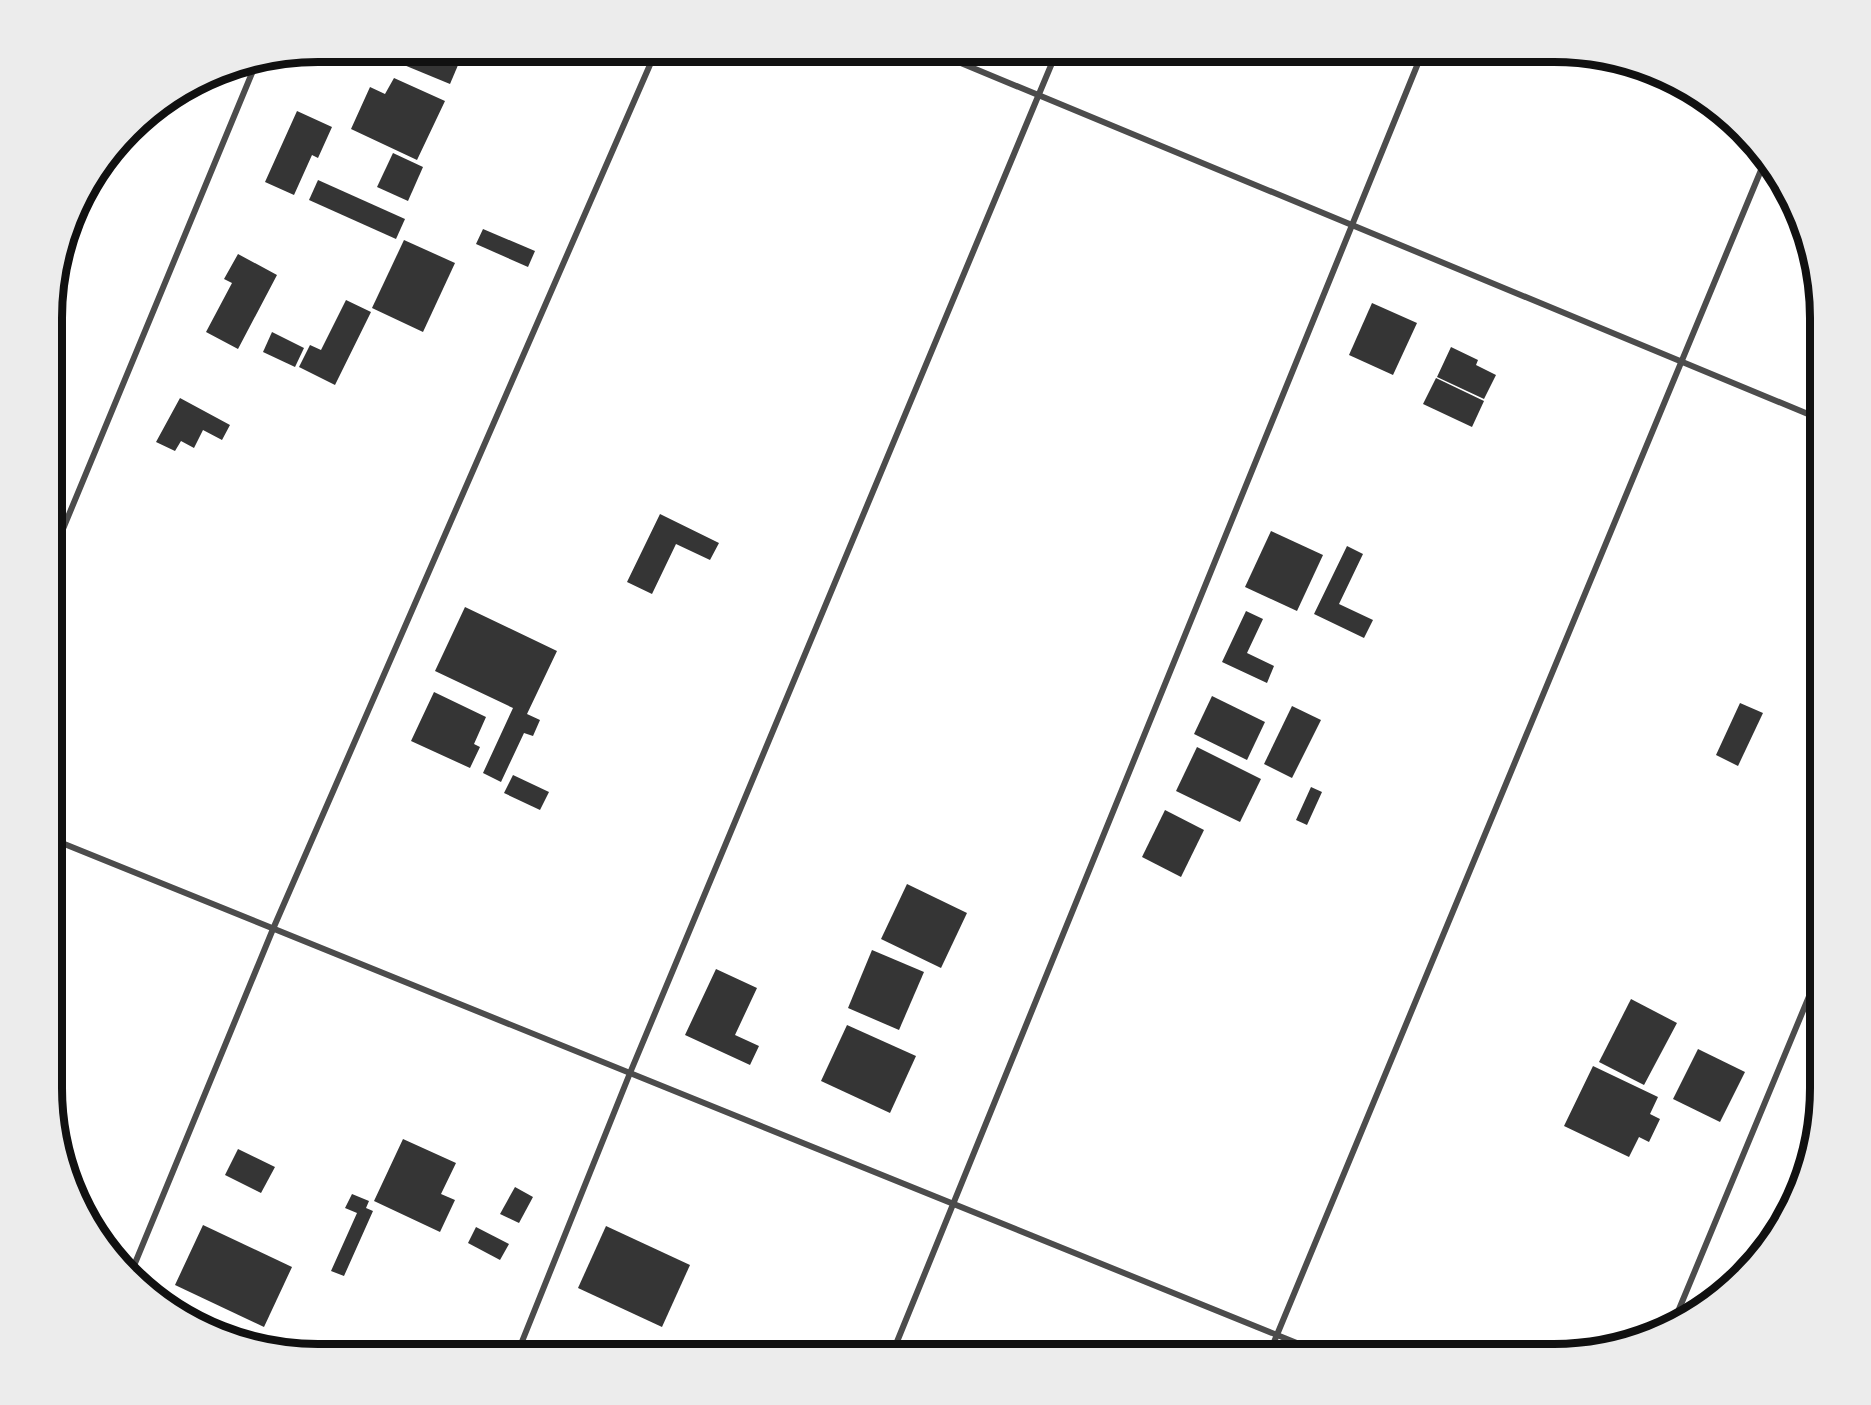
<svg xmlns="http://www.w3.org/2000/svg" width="1871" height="1405" font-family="'Titillium Web',sans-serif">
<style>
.building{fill:#353535}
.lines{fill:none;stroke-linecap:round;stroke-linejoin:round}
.minor{stroke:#4c4c4c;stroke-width:6}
.rim{fill:none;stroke:#111;stroke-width:8}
</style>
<rect width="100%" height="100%" fill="#fff"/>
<g class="building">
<polygon points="370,51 464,51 450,84"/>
<polygon points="394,78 445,101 417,160 351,129 370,87 385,94"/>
<polygon points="297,111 332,127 318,158 312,155 294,195 265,182"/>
<polygon points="393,153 423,167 408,201 377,187"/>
<polygon points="318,180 405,219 396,239 309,200"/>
<polygon points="483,229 535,251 528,267 476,244"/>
<polygon points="404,240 455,263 423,332 372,308"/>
<polygon points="238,254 277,275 238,349 206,332 232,283 224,279"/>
<polygon points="346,300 371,312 335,385 299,367 310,345 321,350"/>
<polygon points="1372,303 1417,323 1393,375 1349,355"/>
<polygon points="272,332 304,348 295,367 263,352"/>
<polygon points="1451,347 1478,360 1476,365 1496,375 1484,399 1437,377"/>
<polygon points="1436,378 1484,401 1472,427 1423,404"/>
<polygon points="180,398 230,425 222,440 203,430 194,448 181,441 175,451 156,442"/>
<polygon points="660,514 719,543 710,560 676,544 652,594 627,582"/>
<polygon points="1271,531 1323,555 1297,611 1245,587"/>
<polygon points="1347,546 1363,554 1339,604 1373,620 1364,638 1314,614"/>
<polygon points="465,607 557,651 527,714 540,720 533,736 524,733 501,782 483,773 513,708 435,671"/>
<polygon points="1246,611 1263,619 1247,653 1274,666 1267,683 1222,662"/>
<polygon points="434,692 486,717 474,744 480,747 470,768 411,741"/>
<polygon points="1212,696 1265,722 1247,760 1194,734"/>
<polygon points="1740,703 1763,713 1738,766 1716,755"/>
<polygon points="1292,706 1321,720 1292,778 1264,764"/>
<polygon points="1197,747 1261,779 1240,822 1176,791"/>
<polygon points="513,775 549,792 540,810 504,793"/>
<polygon points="1311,787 1322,792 1307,825 1296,820"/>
<polygon points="1165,810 1204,830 1181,877 1142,857"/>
<polygon points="907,884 967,913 941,968 881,939"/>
<polygon points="872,950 924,972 899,1030 848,1008"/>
<polygon points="716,969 757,988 735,1035 759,1046 750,1065 685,1035"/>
<polygon points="1631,999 1677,1023 1644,1085 1599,1062"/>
<polygon points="847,1025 916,1056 890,1113 821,1081"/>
<polygon points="1698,1049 1745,1072 1720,1122 1673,1099"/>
<polygon points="1593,1066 1658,1097 1650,1114 1660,1119 1649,1142 1639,1137 1629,1157 1564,1126"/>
<polygon points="403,1139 456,1163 441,1194 455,1200 440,1232 374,1201"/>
<polygon points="238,1149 275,1167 261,1193 225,1175"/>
<polygon points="515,1187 533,1197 519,1223 500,1214"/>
<polygon points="352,1194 369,1201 366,1208 373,1211 344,1276 331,1271 357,1213 345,1208"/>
<polygon points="203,1225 292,1267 264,1327 175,1285"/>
<polygon points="606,1226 690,1265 662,1327 578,1288"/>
<polygon points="476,1227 509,1244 500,1260 468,1243"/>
</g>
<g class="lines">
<g class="minor">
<polyline points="932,51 1820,419"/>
<polyline points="53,553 257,61"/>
<polyline points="52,839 1324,1354"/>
<polyline points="131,1273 273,929 656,51"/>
<polyline points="1672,1326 1820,970"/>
<polyline points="517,1354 630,1073 1057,51"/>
<polyline points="892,1354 1423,51"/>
<polyline points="1269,1354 1764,163"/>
</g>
</g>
<path d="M0 0H1871V1405H0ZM318 62H1554A256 256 0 0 1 1810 318V1088A256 256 0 0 1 1554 1344H318A256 256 0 0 1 62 1088V318A256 256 0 0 1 318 62Z" fill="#ececec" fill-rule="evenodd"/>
<path class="rim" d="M318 62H1554A256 256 0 0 1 1810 318V1088A256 256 0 0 1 1554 1344H318A256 256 0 0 1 62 1088V318A256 256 0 0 1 318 62Z"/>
</svg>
